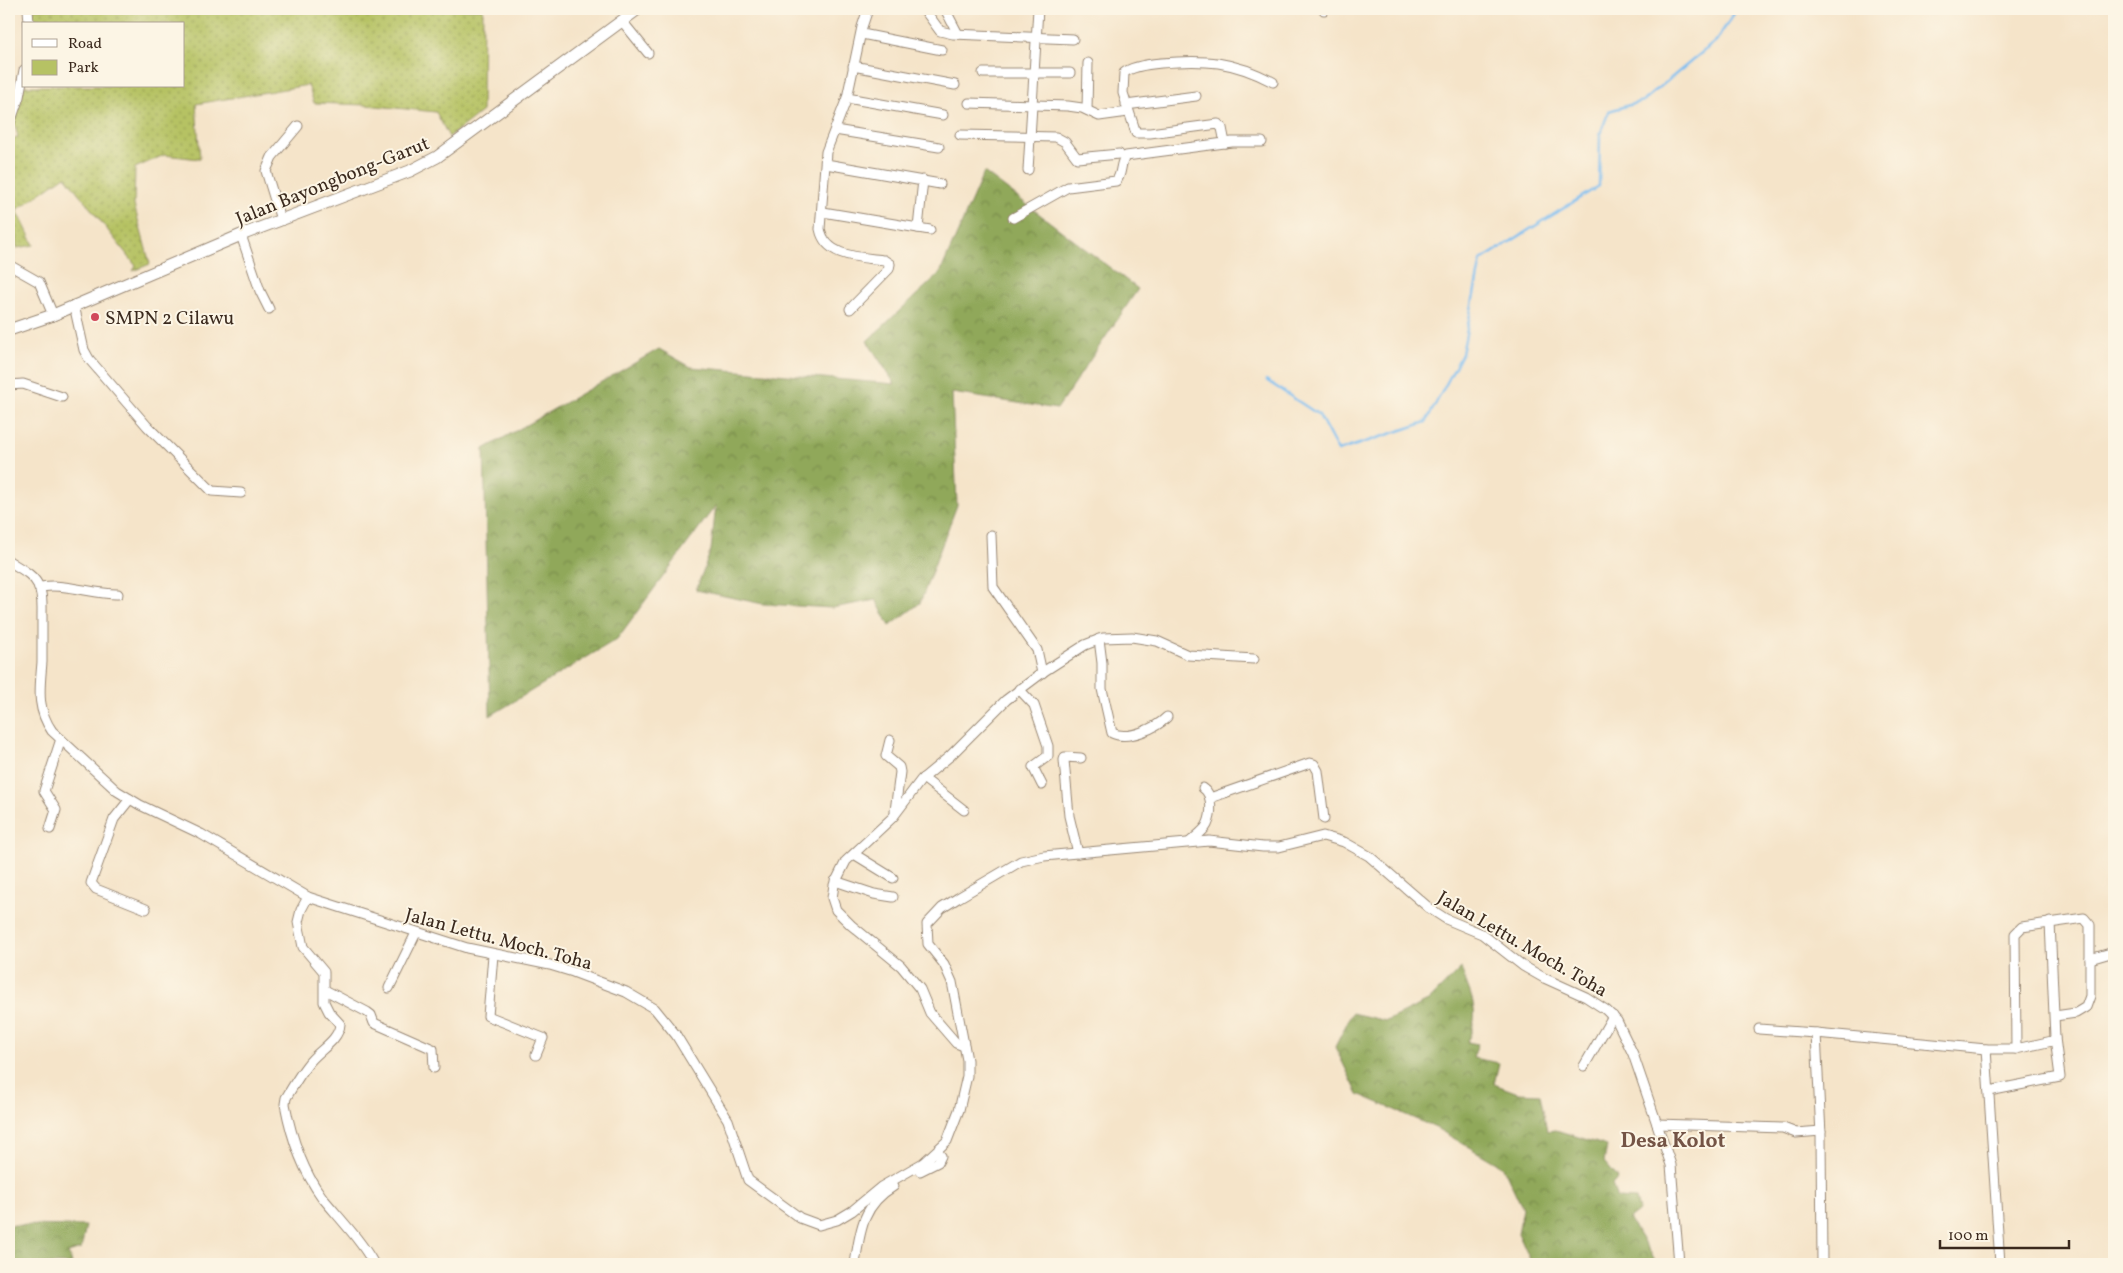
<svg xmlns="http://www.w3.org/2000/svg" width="2123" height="1273" font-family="Vollkorn,serif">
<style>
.green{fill:url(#green-dots);stroke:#787641}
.forest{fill:url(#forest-crowns);stroke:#66693c}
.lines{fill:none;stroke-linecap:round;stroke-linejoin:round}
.stream{stroke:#7bbdf1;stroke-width:2.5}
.minor-casing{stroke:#988774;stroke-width:11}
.major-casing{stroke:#988774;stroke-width:13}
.minor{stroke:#fff;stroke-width:9}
.major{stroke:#fff;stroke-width:11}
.poi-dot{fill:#d1495b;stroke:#fcf5e5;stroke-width:2}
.labels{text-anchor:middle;stroke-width:4;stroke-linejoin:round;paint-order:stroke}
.street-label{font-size:19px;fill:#3b2a1e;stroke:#fcf5e5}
.poi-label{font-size:19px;fill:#3b2a1e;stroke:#fcf5e5;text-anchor:start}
.quarter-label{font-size:21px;font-weight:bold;fill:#745446;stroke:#fcf5e5}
</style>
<defs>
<pattern id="green-dots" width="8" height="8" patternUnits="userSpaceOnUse" patternTransform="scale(1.25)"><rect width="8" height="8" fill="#b6c264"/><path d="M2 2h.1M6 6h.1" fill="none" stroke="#959e52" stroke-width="1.8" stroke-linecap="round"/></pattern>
<pattern id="forest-crowns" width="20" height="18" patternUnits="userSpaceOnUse" patternTransform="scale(1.25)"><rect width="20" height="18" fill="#90a85a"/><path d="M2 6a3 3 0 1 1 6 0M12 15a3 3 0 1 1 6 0" fill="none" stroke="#77894a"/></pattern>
</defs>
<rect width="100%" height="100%" fill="#fcf5e5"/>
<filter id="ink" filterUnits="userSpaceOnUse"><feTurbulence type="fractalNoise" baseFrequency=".02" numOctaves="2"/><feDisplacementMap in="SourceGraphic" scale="10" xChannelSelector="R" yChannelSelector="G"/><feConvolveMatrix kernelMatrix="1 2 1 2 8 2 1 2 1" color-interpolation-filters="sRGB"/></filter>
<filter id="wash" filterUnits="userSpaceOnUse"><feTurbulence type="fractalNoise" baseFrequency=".0096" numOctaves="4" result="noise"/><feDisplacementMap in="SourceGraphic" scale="20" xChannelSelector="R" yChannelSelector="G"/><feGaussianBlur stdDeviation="1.12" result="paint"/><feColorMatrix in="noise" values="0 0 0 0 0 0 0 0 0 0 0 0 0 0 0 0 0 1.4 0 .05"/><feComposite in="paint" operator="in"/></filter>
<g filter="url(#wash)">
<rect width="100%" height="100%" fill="#f5e4c9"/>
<polygon class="green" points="29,9 483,9 482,111 449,137 436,112 366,105 314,103 308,85 196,104 200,159 164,155 135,168 134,205 150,264 133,271 136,266 65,176 17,210 34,245 17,248 9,188 9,143 18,136 12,118 24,86 184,86 184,24 29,24"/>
<g class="forest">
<polygon points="984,172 1138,289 1057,409 952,393 957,505 920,603 890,626 876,600 832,608 763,604 696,590 711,550 716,505 617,639 490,716 484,449 659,349 691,367 895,384 867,341 940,273"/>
<path d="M1461,968C1471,997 1482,1012 1467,1042L1478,1044L1473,1058L1499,1063L1494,1084L1518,1093L1540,1094L1547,1131L1556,1130L1607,1146L1604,1162L1618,1178L1612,1185L1617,1198L1636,1199L1639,1211L1629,1219L1654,1258V1264H1532L1518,1233L1523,1209L1503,1167L1436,1128L1358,1094L1335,1047L1352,1013L1386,1021L1428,1001Z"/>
<polygon points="9,1225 86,1226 81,1249 68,1253 72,1264 9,1264"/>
</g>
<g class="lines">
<polyline class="stream" points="1266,380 1319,415 1338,451 1426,422 1462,354 1481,260 1599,186 1600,134 1609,111 1643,101 1716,41 1737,9"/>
</g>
</g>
<g filter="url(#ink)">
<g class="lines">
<defs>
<g id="minor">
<polyline points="28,9 29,24"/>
<polyline points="924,9 940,31 953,34 1073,39"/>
<polyline points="945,9 958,34"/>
<polyline points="1324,10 1324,9"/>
<polyline points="622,21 648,53"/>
<polyline points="862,34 942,50"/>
<polyline points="853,66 955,85"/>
<polyline points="983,73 1070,73"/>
<polyline points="847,98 943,115"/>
<polyline points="969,103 1068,106 1082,108 1099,116 1128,112"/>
<polyline points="1126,105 1196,96"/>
<polyline points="1087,110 1088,63"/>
<polyline points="9,126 19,97 24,70"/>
<polyline points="835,130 939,147"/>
<polyline points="960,135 1056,137 1065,142 1077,158 1119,154"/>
<path d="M1225,143L1222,128L1218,124L1150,133H1136L1123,93L1124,73C1132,66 1150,64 1161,63C1205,59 1233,61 1273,82"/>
<polyline points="826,164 940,184"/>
<polyline points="1028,170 1038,9"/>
<polyline points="823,212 930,230"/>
<path d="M1013,218L1068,187L1116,181C1123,174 1119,163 1126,156L1232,142H1262"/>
<polyline points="281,220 266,171 272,157 298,126"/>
<polyline points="918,228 923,180"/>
<polyline points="241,235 260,291 269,309"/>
<polyline points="9,265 39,282 53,315"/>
<polyline points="74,305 84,350 89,359 147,426 212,491 241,493"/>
<path d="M850,309L889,269L890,264L884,260C861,257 826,258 820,229L826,152L847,98L862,27L868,9"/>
<polyline points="9,385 23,384 62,397"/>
<polyline points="991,535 993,587 1037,650 1042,673"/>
<path d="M9,561C19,568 33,574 38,585C43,594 42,606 42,616C42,631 42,646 42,662C40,688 36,708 52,731L117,791L140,805L201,834L308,897L467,948L550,965L573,972L626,992L655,1009L676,1035L728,1120L748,1180L800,1218L819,1225L837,1220L852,1211L881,1187L923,1163L947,1141L959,1110L967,1076V1060L952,982L944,964L928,944L927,924L942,908L958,898L1021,861L1044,856L1209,841L1263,847H1279L1323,836L1344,842L1369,856L1429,908L1446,919L1482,934L1523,966L1544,978L1586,997L1606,1010L1617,1021L1633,1054L1671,1165L1679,1264"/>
<path d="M39,588C57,581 96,595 118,594"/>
<path d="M1099,639L1102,663V689L1112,733C1128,741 1156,728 1167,717"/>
<polyline points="1019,689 1034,705 1048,746 1048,756 1033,767 1042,785"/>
<polyline points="890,740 886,756 899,767 900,772 895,811"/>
<polyline points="923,778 964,810"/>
<polyline points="1210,798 1310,763 1314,764 1318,771 1324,819"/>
<polyline points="130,799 114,819 91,883 96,889 146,909"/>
<polyline points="50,829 56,810 44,791 61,739"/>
<path d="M1190,842C1195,837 1204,831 1207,825C1212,815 1213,794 1203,788"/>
<polyline points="1078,853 1069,816 1064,760 1065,757 1081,758"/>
<polyline points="854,854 893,878"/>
<polyline points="835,881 874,894 893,897"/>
<path d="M308,897L301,910L298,922L303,947L324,972V1002L329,1012L340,1024C339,1041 317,1051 308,1064C300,1074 293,1086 286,1098L285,1104C291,1136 303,1171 322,1197C340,1219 360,1239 374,1264"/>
<polyline points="493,955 488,1016 543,1038 536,1055"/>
<polyline points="2090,959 2114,952"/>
<polyline points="389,988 416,933"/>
<polyline points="325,990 367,1012 371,1015 374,1023 433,1049 434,1068"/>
<polyline points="1759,1029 1816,1033 1821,1135 1822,1264"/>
<polyline points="1816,1033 1986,1049"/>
<polyline points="964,1046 956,1043 930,1013 920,989 901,966 851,925 836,910 832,898 834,885 846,861 893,817 921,780 950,756 1006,700 1046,670 1085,645 1103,638 1132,637 1157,641 1188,655 1254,659"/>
<polyline points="2016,1049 2015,934 2022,927 2084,918 2090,925 2090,996 2086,1007 2076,1013 2055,1016"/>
<polyline points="1584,1066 1613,1016"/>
<polyline points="1989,1091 2060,1077 2055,1038"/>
<polyline points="1657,1124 1783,1128 1796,1133 1821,1131"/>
<polyline points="920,1171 938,1162 941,1156 937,1152"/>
<path d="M855,1264C860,1231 862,1205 894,1186"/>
<polyline points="2000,1264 1986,1049 2016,1049 2052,1041 2055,1038 2050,922"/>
</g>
<polyline id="major" points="9,330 53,315 241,235 410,171 437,157 638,9"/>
</defs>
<use href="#minor" class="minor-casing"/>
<use href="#major" class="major-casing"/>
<use href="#minor" class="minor"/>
<use href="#major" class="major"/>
</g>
</g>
<circle class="poi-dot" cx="95" cy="317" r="5"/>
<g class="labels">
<g class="street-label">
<text transform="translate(332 180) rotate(-22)" y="7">Jalan Bayongbong-Garut</text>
<text transform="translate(499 938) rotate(15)" y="7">Jalan Lettu. Moch. Toha</text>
<text transform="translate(1523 943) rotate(30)" y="7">Jalan Lettu. Moch. Toha</text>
</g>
<g class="poi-label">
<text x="105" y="324">SMPN 2 Cilawu</text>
</g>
<g class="quarter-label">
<text x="1673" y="1147">Desa Kolot</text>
</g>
</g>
<rect width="2123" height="1273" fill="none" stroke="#fcf5e5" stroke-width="30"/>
<rect x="22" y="22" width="162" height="65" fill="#fcf5e5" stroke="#afa495"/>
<rect x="32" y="39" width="25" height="8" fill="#ffffff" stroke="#afa495"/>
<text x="68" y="48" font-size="15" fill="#3b2a1e">Road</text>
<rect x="32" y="60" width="25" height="15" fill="#b6c264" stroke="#afa495"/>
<text x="68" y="72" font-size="15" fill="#3b2a1e">Park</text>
<path d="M1940 1240v8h129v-8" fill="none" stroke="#3b2a1e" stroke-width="2.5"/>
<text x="1948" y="1240" font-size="15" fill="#3b2a1e" stroke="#fcf5e5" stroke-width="4" paint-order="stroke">100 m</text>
</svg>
